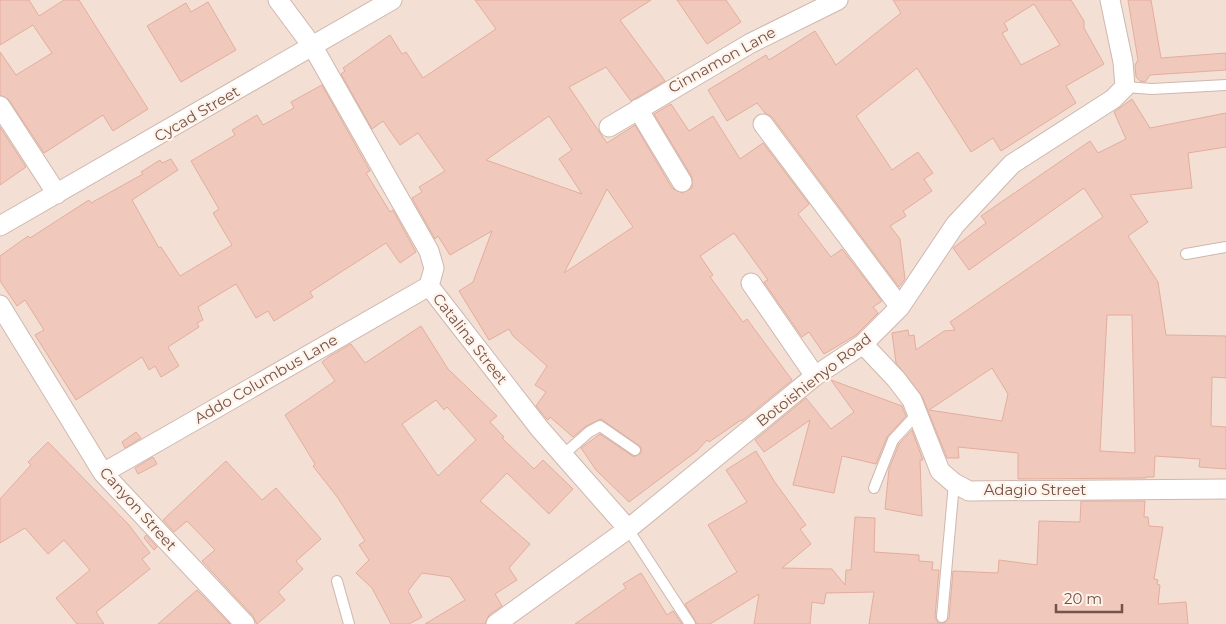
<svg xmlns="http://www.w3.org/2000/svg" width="1226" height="624" font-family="Montserrat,sans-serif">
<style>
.residential{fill:#f3dfd3}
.building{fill:#f0c9bc;stroke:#e3ad9d;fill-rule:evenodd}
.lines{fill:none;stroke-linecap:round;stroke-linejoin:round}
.lane-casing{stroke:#cfb7ae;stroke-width:12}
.street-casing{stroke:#cfb7ae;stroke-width:21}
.lane{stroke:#fff;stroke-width:10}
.street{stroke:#fff;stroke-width:19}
.labels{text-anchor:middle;stroke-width:4.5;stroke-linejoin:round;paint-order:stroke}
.street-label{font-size:15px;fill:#73534a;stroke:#fff3ea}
</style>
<rect width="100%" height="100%" fill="#fcefe4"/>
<!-- residential -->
<path class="residential" d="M 0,0 L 1226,0 L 1226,624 L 0,624 Z"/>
<!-- building -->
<path class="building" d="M 0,0 L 29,0 L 39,16 L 64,0 L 79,0 L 148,109 L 113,131 L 103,115 L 44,153 L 9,100 L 0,95 L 0,52 L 16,75 L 52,53 L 33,25 L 0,45 Z
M 475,0 L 651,0 L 620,20 L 665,81 L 631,101 L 606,67 L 569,87 L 600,133 L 607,143 L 635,125 L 672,188 L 682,193 L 692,188 L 692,177 L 654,114 L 671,104 L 689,131 L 713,116 L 740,159 L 763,143 L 809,204 L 798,214 L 831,257 L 842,249 L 882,301 L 873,307 L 878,313 L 856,335 L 824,354 L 809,332 L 802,337 L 764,282 L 768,280 L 734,233 L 700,256 L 713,275 L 710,277 L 743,322 L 747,319 L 792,380 L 742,421 L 741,420 L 709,442 L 707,440 L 697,451 L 629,502 L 596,470 L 581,448 L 600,434 L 634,457 L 641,453 L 641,447 L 601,419 L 586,426 L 573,437 L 550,417 L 548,420 L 546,418 L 536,406 L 546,392 L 535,385 L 547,366 L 513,336 L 509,329 L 489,340 L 459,291 L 473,282 L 492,231 L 450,255 L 438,236 L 435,239 L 412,198 L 422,192 L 419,187 L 445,171 L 418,133 L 400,145 L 383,121 L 372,129 L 341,74 L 345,71 L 343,68 L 390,35 L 402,54 L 406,52 L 423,78 L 496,29 ZM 549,116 L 572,150 L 559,159 L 582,194 L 486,160 ZM 607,189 L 633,227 L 564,273 L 601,201 Z
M 677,0 L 726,0 L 741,22 L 707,44 Z
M 893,0 L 1071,0 L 1084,21 L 1084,28 L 1104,64 L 1066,86 L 1076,103 L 1001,151 L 993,138 L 971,152 L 917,68 L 856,116 L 892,170 L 918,152 L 933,173 L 924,179 L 932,191 L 903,211 L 906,216 L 890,226 L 900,239 L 905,279 L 899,287 L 772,117 L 765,113 L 757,103 L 727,121 L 708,90 L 766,55 L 769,60 L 815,31 L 836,65 L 901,13 ZM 1034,4 L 1060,45 L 1021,65 L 1002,33 L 1008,30 L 1004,23 Z
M 1128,0 L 1151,0 L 1161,58 L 1226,53 L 1226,70 L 1150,75 L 1145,82 L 1140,81 L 1136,77 L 1135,65 L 1138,60 Z
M 208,2 L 236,50 L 181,82 L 147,26 L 186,3 L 191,12 Z
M 322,85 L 370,171 L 366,173 L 390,212 L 393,210 L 416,252 L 400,263 L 386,243 L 310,292 L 313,297 L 274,321 L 268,311 L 256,318 L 236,284 L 198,307 L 203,320 L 197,323 L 199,327 L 168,347 L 179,366 L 161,377 L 155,366 L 149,370 L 142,357 L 76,400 L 35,335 L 44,330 L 25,300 L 17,306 L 0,281 L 0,256 L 28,236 L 30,238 L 89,200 L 91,203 L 143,174 L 141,172 L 160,160 L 162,163 L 171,159 L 178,170 L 132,200 L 159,248 L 161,247 L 180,276 L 232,245 L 213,213 L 219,209 L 191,161 L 235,135 L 232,130 L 257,115 L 263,125 L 294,108 L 291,102 Z
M 1132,99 L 1150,128 L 1226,113 L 1226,147 L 1188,153 L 1192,188 L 1130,195 L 1148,222 L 1128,236 L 1158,282 L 1166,335 L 1226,336 L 1226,378 L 1212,377 L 1211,426 L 1226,427 L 1226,469 L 1199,467 L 1200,459 L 1155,456 L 1154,477 L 1146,477 L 1146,478 L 1018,479 L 1018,453 L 958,447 L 959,458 L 947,458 L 922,396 L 896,363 L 892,333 L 908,330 L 909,336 L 914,335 L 916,350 L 944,331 L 955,330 L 950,322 L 1103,217 L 1084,188 L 969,270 L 953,248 L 986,223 L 981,216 L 1090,141 L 1098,153 L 1126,139 L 1114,112 ZM 1107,315 L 1132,315 L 1135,453 L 1100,451 ZM 992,368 L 1008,394 L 1002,421 L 929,410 Z
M 0,127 L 26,167 L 0,185 Z
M 421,326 L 448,369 L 497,416 L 490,422 L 504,437 L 502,438 L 534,469 L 543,460 L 573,489 L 549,514 L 507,473 L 480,501 L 530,544 L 509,568 L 517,580 L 495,594 L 502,606 L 489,615 L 485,624 L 425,624 L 465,600 L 450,577 L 422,573 L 408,591 L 422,617 L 409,624 L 391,624 L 372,588 L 356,573 L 369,560 L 359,545 L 365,541 L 338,498 L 313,466 L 315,464 L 285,415 L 335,381 L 322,362 L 330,356 L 351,344 L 365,363 ZM 436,400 L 444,410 L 447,407 L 476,440 L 438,476 L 402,424 Z
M 831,380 L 902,406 L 906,416 L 887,437 L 876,464 L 842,456 L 834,493 L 793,485 L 810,420 L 764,452 L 755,440 L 806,398 L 831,429 L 854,412 Z
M 912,430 L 923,460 L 920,460 L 922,516 L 885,509 L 889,469 L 899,444 Z
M 136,432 L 141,438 L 125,448 L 122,442 Z
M 48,442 L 129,525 L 150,553 L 142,559 L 150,569 L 96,612 L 104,624 L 77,624 L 56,598 L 90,570 L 64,540 L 48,554 L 25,528 L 0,543 L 0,499 L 31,465 L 28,462 Z
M 756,451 L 774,481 L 806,525 L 800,529 L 811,544 L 782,568 L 832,569 L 845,585 L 846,570 L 851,570 L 855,517 L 875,518 L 874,552 L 919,555 L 919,561 L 933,562 L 932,570 L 939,570 L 935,617 L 938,623 L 944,623 L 949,618 L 953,571 L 998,573 L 999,560 L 1037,565 L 1039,521 L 1080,522 L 1081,501 L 1145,501 L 1144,517 L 1148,517 L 1149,526 L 1163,527 L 1154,579 L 1158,580 L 1157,584 L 1160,585 L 1158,604 L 1186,602 L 1188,624 L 869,624 L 874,592 L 826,593 L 824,604 L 812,602 L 810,624 L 754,624 L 759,594 L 710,624 L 697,624 L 685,604 L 737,572 L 708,525 L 747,502 L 726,470 Z
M 153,457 L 157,464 L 138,474 L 135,468 Z
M 226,461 L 262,500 L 276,488 L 321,539 L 296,561 L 303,569 L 278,592 L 285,600 L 257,624 L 253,616 L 202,561 L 215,550 L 187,521 L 174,532 L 163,520 Z
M 146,535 L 157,547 L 154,550 L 144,538 Z
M 641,573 L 667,615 L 673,611 L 682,624 L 575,624 L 626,588 L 623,584 Z
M 197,590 L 230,624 L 158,624 Z"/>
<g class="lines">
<defs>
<path id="lane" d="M 1125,87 L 1152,89 L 1226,85
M 1186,254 L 1226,247
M 563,455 L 589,432 L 600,426 L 635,450
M 874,488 L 893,440 L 918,413
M 628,529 L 690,624
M 337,581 L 349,624
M 942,617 L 954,483"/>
<path id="street" d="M 278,0 L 313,47 L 429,251 L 434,268 L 429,286 L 540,429 L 628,529
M 0,106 L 57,194
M 638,109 L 682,182
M 763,124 L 900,307
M 609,127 L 751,43 L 838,0
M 0,226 L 392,0
M 751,283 L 815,376
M 0,305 L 103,473 L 245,624
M 863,344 L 896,379 L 912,400 L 940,471 L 954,483 L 969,491 L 1226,489
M 103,473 L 429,286
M 496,624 L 628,529 L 815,376 L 863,344 L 900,307 L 955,225 L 1012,164 L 1113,99 L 1125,87 L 1123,62 L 1110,0"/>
</defs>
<!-- lane casing -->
<use href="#lane" class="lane-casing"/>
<!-- street casing -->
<use href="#street" class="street-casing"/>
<!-- lane -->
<use href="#lane" class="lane"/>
<!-- street -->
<use href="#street" class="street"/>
</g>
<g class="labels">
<!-- street labels -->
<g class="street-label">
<text transform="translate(722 60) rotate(-29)" y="5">Cinnamon Lane</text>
<text transform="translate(197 114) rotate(-30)" y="5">Cycad Street</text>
<text transform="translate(470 339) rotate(52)" y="5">Catalina Street</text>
<text transform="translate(266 379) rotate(-30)" y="5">Addo Columbus Lane</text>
<text transform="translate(814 380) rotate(-38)" y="5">Botoishienyo Road</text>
<text x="1035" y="495">Adagio Street</text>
<text transform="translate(138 509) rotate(48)" y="5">Canyon Street</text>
</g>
</g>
<!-- scale -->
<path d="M1056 604v8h66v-8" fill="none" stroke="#73534a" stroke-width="2.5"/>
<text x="1064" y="604" font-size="15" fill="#73534a" stroke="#fff3ea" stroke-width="4" paint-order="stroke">20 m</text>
</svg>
